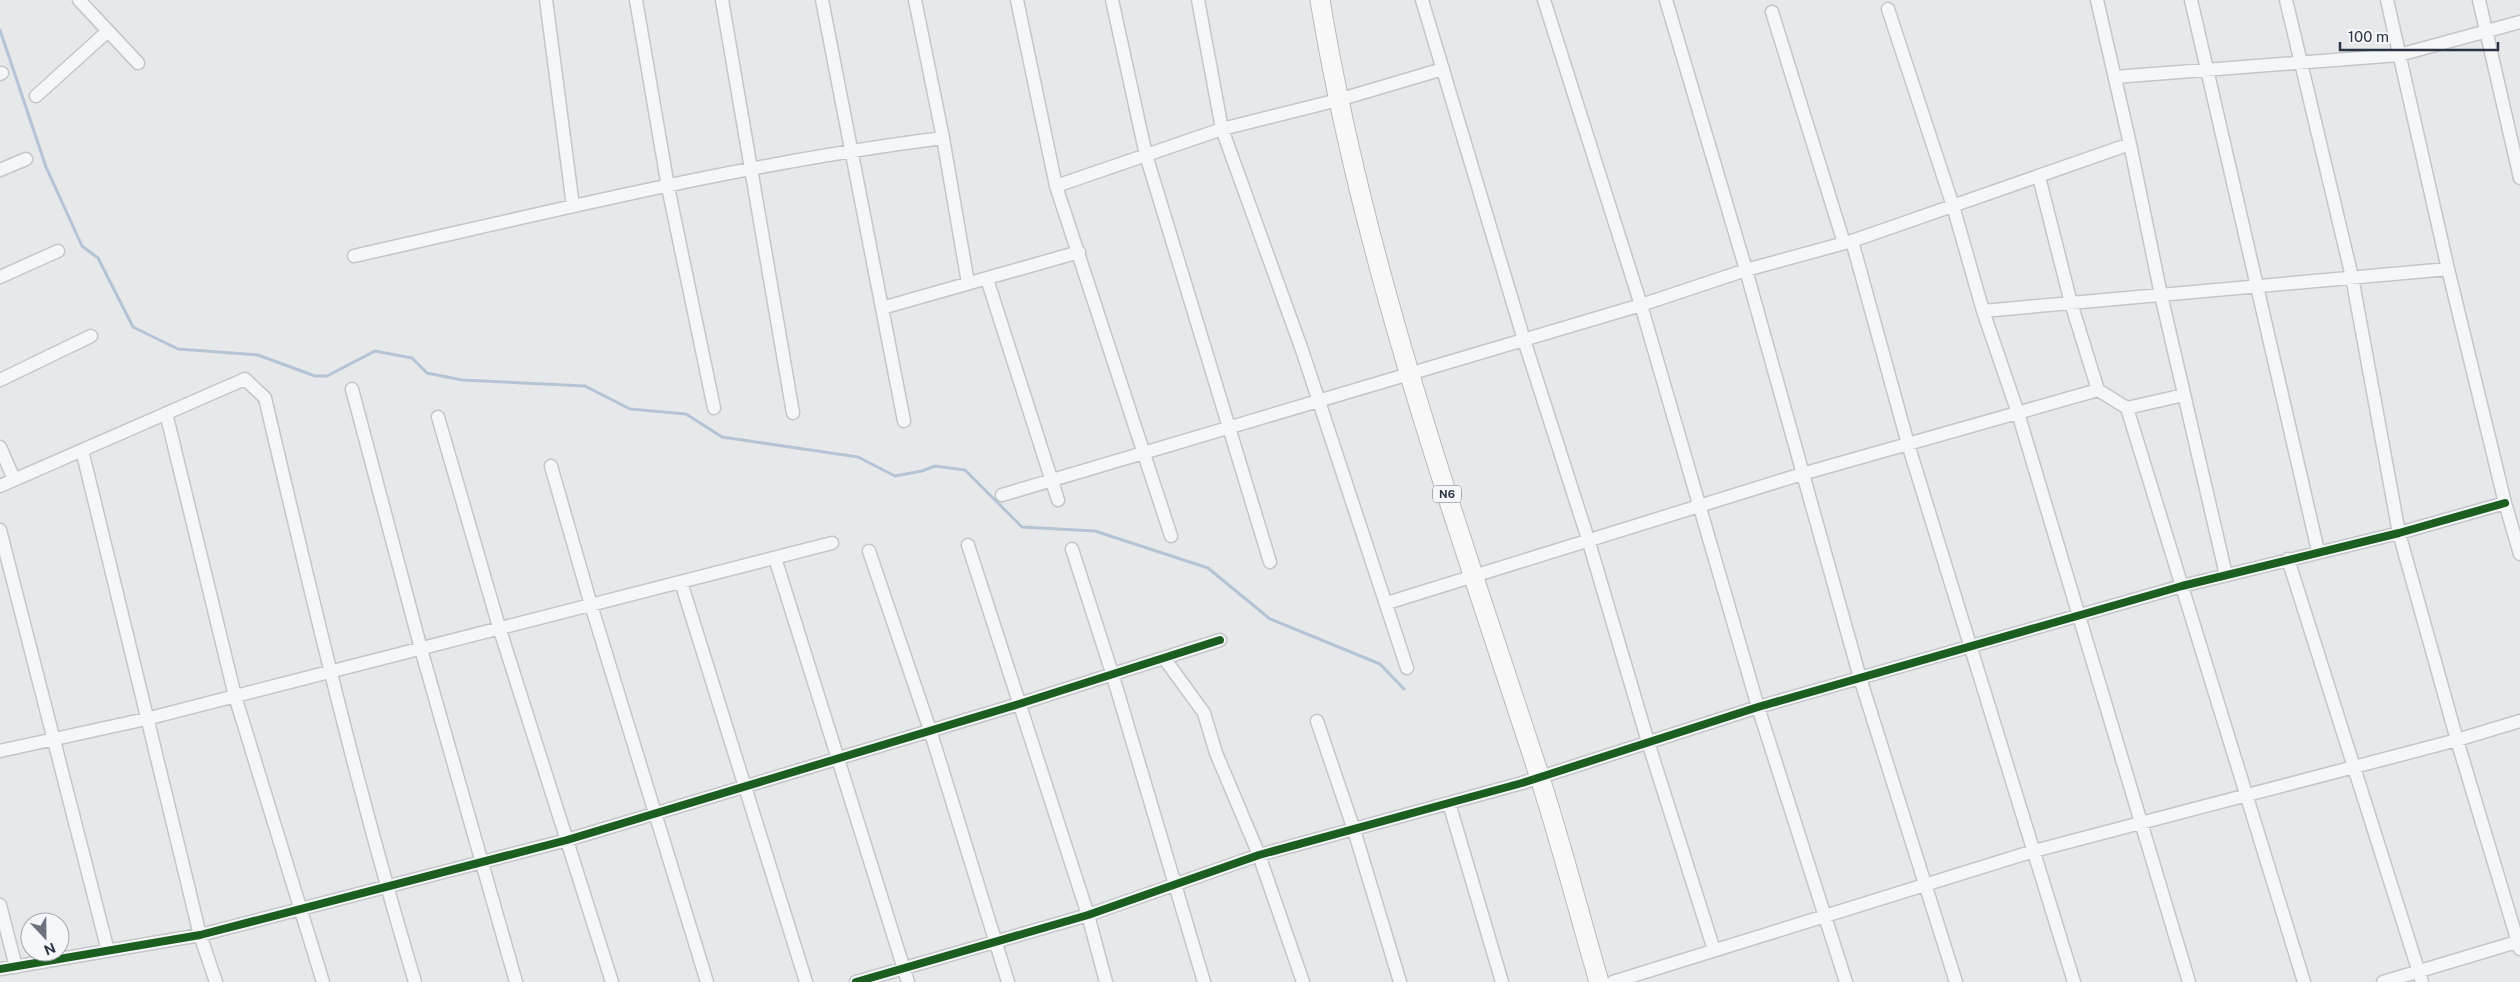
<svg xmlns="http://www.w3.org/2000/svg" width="2520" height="982" font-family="'Public Sans',sans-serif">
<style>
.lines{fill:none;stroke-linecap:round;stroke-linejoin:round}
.stream{stroke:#b4c4d5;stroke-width:3}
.minor-casing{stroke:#c4c6c8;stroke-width:15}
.highway-casing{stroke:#b8bbbf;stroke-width:21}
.minor{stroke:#f5f6f7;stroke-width:12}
.highway{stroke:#f8f8f8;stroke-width:19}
.cycleway-casing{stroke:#f4f6f9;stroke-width:11}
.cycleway{stroke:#1b5e20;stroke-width:8}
.labels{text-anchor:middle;stroke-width:4;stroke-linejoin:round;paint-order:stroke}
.shield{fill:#f4f6f9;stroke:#676e7b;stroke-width:1}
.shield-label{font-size:11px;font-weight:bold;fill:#2b3445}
</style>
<rect width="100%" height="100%" fill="#e6e8ea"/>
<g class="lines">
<!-- stream -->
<path class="stream" d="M 0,30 L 46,167 L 82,246 L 98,258 L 133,327 L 178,349 L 258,355 L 315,376 L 327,376 L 375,351 L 412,358 L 427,373 L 462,380 L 585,386 L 630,409 L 686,414 L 722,437 L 858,457 L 895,476 L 922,471 L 935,466 L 965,470 L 1022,527 L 1095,531 L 1208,568 L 1270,619 L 1380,664 L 1404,689"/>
<defs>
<path id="minor" d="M 79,0 L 138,63
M 546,0 L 573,206
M 636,0 L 668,187 L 714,408
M 722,0 L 793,413
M 822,0 L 904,421
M 915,0 L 943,138 L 968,283
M 1017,0 L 1056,186 L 1171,536
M 1112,0 L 1146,155 L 1270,562
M 1198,0 L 1222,129 L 1302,350 L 1407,668
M 1422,0 L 1524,340 L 1588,539 L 1648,742 L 1714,950
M 1544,0 L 1641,305 L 1758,707 L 1846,982
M 1666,0 L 1746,270 L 1860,678 L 1956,982
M 2097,0 L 2130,144 L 2161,295 L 2226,575
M 2191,0 L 2318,551
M 2286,0 L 2352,277 L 2399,533 L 2457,740 L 2520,949
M 2387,0 L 2448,269 L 2505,503 L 2520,554
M 2479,0 L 2520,178
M 1888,9 L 1953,206 L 1983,311 L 2018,413 L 2189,982
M 1772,12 L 1844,243
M 0,74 L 2,73
M 2115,77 L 2399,55 L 2520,22
M 36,96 L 108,31
M 0,170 L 26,159
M 2039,177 L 2071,303 L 2098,390 L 2127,408 L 2184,395
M 1056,186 L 1222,129 L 1338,100 L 1443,69
M 1852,241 L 1908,444 L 2074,982
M 354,256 C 549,212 744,163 943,138
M 0,277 L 58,251
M 987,279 L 1058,500
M 882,308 L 1079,252
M 1983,311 L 2448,269
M 0,380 L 91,336
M 352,389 L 421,649 L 516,982
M 2127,408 L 2304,982
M 166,413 L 235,696 L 323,982
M 438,417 L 499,627 L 612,982
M 0,447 L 14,479
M 82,450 L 200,935 L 216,982
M 551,466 L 591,605 L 707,982
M 0,486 L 245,379 L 265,398 C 311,594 357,789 415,982
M 1002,495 L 1641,305 L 1746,270 L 1852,241 L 2130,144
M 0,530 L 108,951
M 968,545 L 1088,915 L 1106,982
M 1072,549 L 1112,673 L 1204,982
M 869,551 L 930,730 L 1008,982
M 775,558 L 908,982
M 2288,559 L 2422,982
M 681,582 L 806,982
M 1387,603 L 1802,474 L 2098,390
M 1164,658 L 1204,713 L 1216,753 L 1259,855 L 1303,982
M 1317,721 L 1354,830 L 1400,982
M 0,751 L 146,719 L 832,543
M 1449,803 L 1502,982
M 0,905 L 16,967
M 0,969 L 200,935 L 567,840 L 1019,704 L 1220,640
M 856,982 L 1088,915 L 1259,855 L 1522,783 L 1758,707 L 2182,586 L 2399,533 L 2505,503
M 1613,982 L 2034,851 L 2457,740 L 2520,721
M 2383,982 L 2520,941"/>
<path id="highway" d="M 1320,0 C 1364,266 1456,520 1539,775 C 1561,843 1579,913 1599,982"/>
</defs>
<!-- minor casing -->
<use href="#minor" class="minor-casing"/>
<!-- highway casing -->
<use href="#highway" class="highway-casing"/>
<!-- minor -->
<use href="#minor" class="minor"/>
<!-- highway -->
<use href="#highway" class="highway"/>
<defs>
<path id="cycleway" d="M 0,969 L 200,935 L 567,840 L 1019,704 L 1220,640
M 856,982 L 1088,915 L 1259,855 L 1522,783 L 1758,707 L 2182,586 L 2399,533 L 2505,503"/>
</defs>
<!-- cycleway casing -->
<use href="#cycleway" class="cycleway-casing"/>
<!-- cycleway -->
<use href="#cycleway" class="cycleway"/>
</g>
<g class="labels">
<!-- shield labels -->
<rect class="shield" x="1433" y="485.5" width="28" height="17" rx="4"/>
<g class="shield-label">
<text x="1447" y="498">N6</text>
</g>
</g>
<!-- north arrow -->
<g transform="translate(45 937) rotate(158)"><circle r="24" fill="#f4f6f9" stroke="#a4a8b1"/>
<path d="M0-4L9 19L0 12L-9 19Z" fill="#6c737f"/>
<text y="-8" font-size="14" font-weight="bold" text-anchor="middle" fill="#2b3445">N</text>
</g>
<!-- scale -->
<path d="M2340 42v8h158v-8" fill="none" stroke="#2b3445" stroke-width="2.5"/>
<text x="2348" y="42" font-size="15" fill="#2b3445" stroke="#f4f6f9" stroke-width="4" paint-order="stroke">100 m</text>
</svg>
